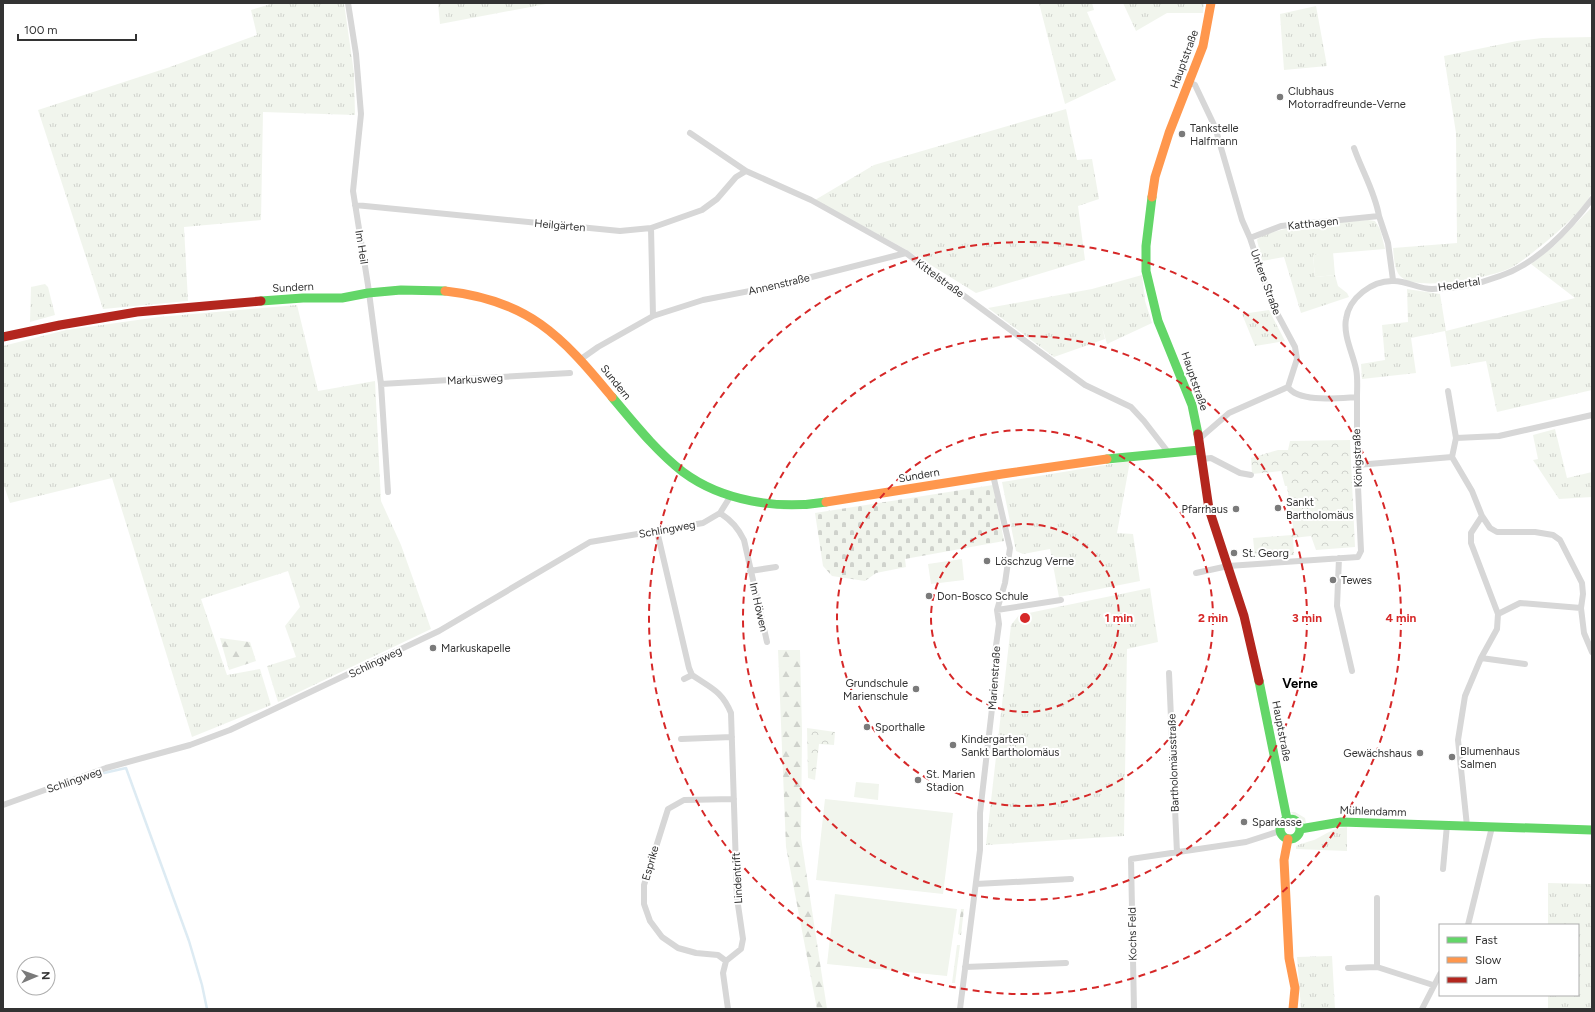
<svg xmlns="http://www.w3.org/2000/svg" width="1595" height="1012" font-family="Figtree,sans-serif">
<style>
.grass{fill:url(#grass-tufts)}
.forest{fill:url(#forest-firs)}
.cemetery{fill:url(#cemetery-stones)}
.park{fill:url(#park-crowns)}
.garden{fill:#f1f5ed}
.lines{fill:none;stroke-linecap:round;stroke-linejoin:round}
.stream{stroke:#ddebf3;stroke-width:2.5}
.street{stroke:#d7d7d7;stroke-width:6}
.fast{stroke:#63d668;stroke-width:9}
.slow{stroke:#ff974d;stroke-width:9}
.jam{stroke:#b3261e;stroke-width:9}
.ring{fill:none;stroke:#d62828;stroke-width:2;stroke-dasharray:7 5}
.poi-dot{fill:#7a7a7a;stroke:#fff;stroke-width:1.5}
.labels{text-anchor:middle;stroke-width:4;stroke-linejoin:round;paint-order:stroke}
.street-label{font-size:11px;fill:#333;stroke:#fff}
.poi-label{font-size:11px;fill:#333;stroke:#fff;text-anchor:start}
.quarter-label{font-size:13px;font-weight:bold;fill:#000;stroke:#fff}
.centre{fill:#d62828;stroke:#fff;stroke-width:2}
.ring-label{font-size:12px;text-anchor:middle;font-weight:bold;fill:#d62828;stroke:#fff;stroke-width:4;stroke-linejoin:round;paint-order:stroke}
</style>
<defs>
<pattern id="grass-tufts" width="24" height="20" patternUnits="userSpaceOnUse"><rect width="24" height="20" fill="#f1f5ed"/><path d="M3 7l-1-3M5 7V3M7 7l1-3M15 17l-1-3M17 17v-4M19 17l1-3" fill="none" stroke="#cfd2cc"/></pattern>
<pattern id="forest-firs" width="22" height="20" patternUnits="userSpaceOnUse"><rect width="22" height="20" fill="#f1f5ed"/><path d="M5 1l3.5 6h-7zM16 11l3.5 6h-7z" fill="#cfd2cc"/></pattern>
<pattern id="cemetery-stones" width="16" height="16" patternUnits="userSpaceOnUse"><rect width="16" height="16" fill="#f1f5ed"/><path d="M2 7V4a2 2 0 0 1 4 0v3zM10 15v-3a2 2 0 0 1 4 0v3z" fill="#cfd2cc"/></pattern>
<pattern id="park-crowns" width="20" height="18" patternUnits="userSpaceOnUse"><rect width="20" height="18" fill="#f1f5ed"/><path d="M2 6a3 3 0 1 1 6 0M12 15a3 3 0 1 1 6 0" fill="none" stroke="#cfd2cc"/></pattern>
</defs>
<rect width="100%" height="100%" fill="#fff"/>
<!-- grass -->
<path class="grass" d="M 274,3 L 344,3 L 354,73 L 355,115 L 263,112 L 261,220 L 184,227 L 188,301 L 103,309 L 38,110 L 170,67 L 257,35 L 251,10 Z
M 438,3 L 546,3 L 546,4 L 440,24 Z
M 1039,3 L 1092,3 L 1094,10 L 1087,12 L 1116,80 L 1065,104 Z
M 1123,3 L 1204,3 L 1203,13 L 1167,13 L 1136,31 Z
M 1316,6 L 1327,66 L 1284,70 L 1280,14 Z
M 1592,37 C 1592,79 1592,120 1592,161 C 1592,169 1594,189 1591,194 C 1582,214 1533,254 1514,266 C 1497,277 1415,293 1400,276 C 1394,269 1394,257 1393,248 L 1457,243 L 1456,133 L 1444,56 L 1517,41 L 1542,38 Z
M 1066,109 L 1077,160 L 1092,159 L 1099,199 L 1078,206 L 1085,260 L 976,293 L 905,249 L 815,200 L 874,165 Z
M 1592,207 L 1592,390 L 1497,412 L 1486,361 L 1451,367 L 1445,331 L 1411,338 L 1416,373 L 1362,379 L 1361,364 L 1385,360 L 1382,325 L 1408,322 L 1407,289 L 1440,294 L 1446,331 L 1575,298 L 1531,264 L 1554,246 Z
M 1368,220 L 1375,221 L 1380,229 L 1385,249 L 1313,255 L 1315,277 L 1335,275 L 1338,286 L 1347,293 L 1349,297 L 1301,313 L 1284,257 L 1262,261 L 1257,240 C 1268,226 1347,222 1368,220 Z
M 1142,275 L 1145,301 L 1152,323 L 1107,344 L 1102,327 L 1105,339 L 1054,357 L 988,308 L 1092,289 Z
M 45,284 L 48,287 L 55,315 L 30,322 L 31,287 Z
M 297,305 L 318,391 L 375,381 L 381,501 L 401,545 L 431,629 L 278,702 L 267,666 L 296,657 L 285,626 L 300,607 L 288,571 L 201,599 L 227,675 L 260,669 L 271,705 L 192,737 L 112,478 L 10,503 L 3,483 L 3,346 L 66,330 L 159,317 Z
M 1269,310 L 1285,341 L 1255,346 L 1242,314 Z
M 1555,429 L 1567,478 L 1592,472 L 1592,497 L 1559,499 L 1533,460 L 1538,459 L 1533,435 Z
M 1130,461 L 1117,533 L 1133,534 L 1140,581 L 1059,597 L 1050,549 L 1023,554 L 1016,551 L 1002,482 Z
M 1150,588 L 1158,642 L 1127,649 L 1124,836 L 986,845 L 1011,625 L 1019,615 Z
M 1291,812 L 1295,812 L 1305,818 L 1306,823 L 1300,821 Z
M 1347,827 L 1347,851 L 1296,849 L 1296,846 C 1302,843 1308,842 1314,840 C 1329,833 1330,829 1347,827 Z
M 1548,883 L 1592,884 L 1592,1009 L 1548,1009 L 1548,995 L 1578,995 L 1578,925 L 1548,925 Z
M 1332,956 L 1335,1009 L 1301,1009 L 1297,957 Z"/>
<!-- forest -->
<path class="forest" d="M 220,638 L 250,642 L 256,661 L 229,670 Z
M 778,650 L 800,650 L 802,732 L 801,838 L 827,1009 L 817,1009 L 786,847 Z
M 961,909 L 964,909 L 961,935 L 958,934 Z
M 957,945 L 960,945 L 955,983 L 952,983 Z"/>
<!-- cemetery -->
<path class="cemetery" d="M 993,485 L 1004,541 L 905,559 L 906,567 L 876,573 L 865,581 L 832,576 L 823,566 L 815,513 Z"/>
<!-- park -->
<path class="park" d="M 1350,440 L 1355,547 L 1316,550 L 1311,536 L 1293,538 L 1294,555 L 1255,557 L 1253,538 L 1292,535 L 1293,526 L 1287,486 L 1285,486 L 1281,471 L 1252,474 L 1251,458 L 1278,450 L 1288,450 L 1290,441 Z
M 807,728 L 835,732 L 834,745 L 819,744 L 815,780 L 808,778 Z"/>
<!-- garden -->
<path class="garden" d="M 1333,252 L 1335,275 L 1315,277 L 1313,255 Z
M 962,559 L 964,580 L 931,584 L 928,564 Z
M 856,782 L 879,784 L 878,800 L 854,797 Z
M 825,799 L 953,813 L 943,894 L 816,880 Z
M 835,894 L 957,909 L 947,976 L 827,964 Z"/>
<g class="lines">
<!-- stream -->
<path class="stream" d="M 104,773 L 126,768 L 189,941 L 202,985 L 207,1009"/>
<!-- street -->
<path class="street" d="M 348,3 L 356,54 L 361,114 L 353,191 L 368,285 L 381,384 L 388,492
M 1189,82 L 1195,85 L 1215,127 L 1242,220 L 1250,238 L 1272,304 L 1295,347 L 1297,359 L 1288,387 L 1229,413 L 1199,439
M 690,133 L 746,171 L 811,200 L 906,253 L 1085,385 L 1131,407 L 1144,421 L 1168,452
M 1354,148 C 1362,171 1375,192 1379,216
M 355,205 L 620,231 L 651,228 L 702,210 L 717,199 L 736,177 L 746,171
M 1250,238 L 1281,226 L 1379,216 L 1388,243 L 1393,280
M 653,316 L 703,300 L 776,286 L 906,253
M 581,359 L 598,347 L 653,316 L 651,228
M 381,384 L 570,373
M 1448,391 L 1456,438 L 1452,457
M 1357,397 C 1357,388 1358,378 1356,369 C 1353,354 1343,335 1346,319 C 1349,298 1372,280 1394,281 C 1407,281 1419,289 1432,289 C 1454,289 1479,284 1500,276 C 1538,263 1568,230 1592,199
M 1456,438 L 1499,436 L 1592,415
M 1202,459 L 1211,458 L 1240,473 L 1251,475
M 1357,465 L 1452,457 L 1472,491 L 1482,516 L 1471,533 L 1471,543 L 1498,614 L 1497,629 L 1481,658 L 1465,696 L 1458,740 L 1467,826
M 720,513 C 732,521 738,528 744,540 L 767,642
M 1482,516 L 1490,528 L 1497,532 L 1535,532 L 1553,535 L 1560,540 L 1582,583 L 1583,594 L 1581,608 L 1584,633 L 1592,652
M 657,531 L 689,668 L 692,675
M 1339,558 L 1337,606 L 1352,671
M 750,571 L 776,567
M 1196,573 L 1228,566 L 1358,557 L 1361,551 L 1357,465 L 1357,397 C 1339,398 1299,403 1288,387
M 997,610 L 1061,600
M 1498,614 L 1520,603 L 1581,608
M 1481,658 L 1525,664
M 1169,673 L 1177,853
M 684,679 L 692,675 C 711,688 722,691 731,713 L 737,898 L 743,939 L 741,949 L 726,961 L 723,973 L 728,1009
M 681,739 L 732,737
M 3,805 L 106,768 L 190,745 L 230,730 L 439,631 L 590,542 L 703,523 L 720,513 L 730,497
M 1443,869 L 1447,825
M 976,884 L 1071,879
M 1377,898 L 1377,967 L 1433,985
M 1468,925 L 1492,827
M 726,961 L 718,955 L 696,953 L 678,948 L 662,937 L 650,921 L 644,904 L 644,885 L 668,809 L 684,800 L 734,799
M 965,967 L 1066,963
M 1348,968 L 1377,967
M 960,1009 L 980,850 L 980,813 L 997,665 L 995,653 L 999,624 L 997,610 L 1005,583 L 1010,548 L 993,475
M 1134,1009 L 1131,859 L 1246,842 L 1280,831
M 1422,1009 L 1440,974"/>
<!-- fast -->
<path class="fast" d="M 1152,197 L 1146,246 L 1146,271 L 1158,321 L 1192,405 L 1198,434
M 261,301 L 303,298 L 342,298 L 368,293 L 401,290 L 445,291
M 612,397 C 634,423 656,451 683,472 C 722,501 778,510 826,502
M 1107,459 L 1200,450
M 1259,681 L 1287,819
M1280 829a10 10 0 1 1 20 0a10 10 0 1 1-20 0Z
M 1300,829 L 1341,822 L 1592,830"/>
<!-- slow -->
<path class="slow" d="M 1152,197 L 1155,177 L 1169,133 L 1203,46 L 1211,3
M 445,291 C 528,300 561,335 612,397
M 826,502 L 1002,474 L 1107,459
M 1288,839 L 1284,860 L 1289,958 L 1295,988 L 1293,1009"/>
<!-- jam -->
<path class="jam" d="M 3,337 L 60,325 L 137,312 L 261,301
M 1198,434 L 1209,509 L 1244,616 L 1259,681"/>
</g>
<!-- distance rings -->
<g class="ring">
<circle cx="1025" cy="618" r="94"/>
<circle cx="1025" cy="618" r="188"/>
<circle cx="1025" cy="618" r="282"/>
<circle cx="1025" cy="618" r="376"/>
</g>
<!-- markers -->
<g class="poi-dot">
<circle cx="1280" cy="97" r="4"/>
<circle cx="1182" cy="134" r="4"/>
<circle cx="1278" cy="508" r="4"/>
<circle cx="1236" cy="509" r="4"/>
<circle cx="1234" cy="553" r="4"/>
<circle cx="987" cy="561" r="4"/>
<circle cx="1333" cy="580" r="4"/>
<circle cx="929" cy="596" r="4"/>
<circle cx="433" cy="648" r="4"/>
<circle cx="916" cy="689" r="4"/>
<circle cx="867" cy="727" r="4"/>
<circle cx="953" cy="745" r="4"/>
<circle cx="1420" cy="753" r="4"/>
<circle cx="1452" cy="757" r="4"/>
<circle cx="918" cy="780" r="4"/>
<circle cx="1244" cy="822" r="4"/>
</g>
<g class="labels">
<!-- street labels -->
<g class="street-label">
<text transform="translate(1184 59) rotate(-70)" y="4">Hauptstraße</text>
<text transform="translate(1313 223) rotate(-6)" y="4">Katthagen</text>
<text transform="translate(560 225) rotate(5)" y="4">Heilgärten</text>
<text transform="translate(362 247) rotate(81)" y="4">Im Heil</text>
<text transform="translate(940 278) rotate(36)" y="4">Kittelstraße</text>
<text transform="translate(1266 282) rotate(70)" y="4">Untere Straße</text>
<text transform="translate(779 284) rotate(-13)" y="4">Annenstraße</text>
<text transform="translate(1459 284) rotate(-9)" y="4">Hedertal</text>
<text transform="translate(293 287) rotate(-3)" y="4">Sundern</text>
<text transform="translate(475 379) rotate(-3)" y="4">Markusweg</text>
<text transform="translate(1195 381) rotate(71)" y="4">Hauptstraße</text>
<text transform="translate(616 382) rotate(51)" y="4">Sundern</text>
<text transform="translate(1357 458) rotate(-92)" y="4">Königstraße</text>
<text transform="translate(919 475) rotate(-10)" y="4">Sundern</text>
<text transform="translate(667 529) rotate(-10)" y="4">Schlingweg</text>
<text transform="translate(759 607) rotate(77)" y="4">Im Höwen</text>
<text transform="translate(375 662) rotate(-26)" y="4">Schlingweg</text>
<text transform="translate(994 678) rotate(-86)" y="4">Marienstraße</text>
<text transform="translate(1282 731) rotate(79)" y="4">Hauptstraße</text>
<text transform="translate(1173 763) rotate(-92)" y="4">Bartholomäusstraße</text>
<text transform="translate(74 780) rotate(-19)" y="4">Schlingweg</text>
<text transform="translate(1373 811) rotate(2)" y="4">Mühlendamm</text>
<text transform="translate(650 863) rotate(-74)" y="4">Esprike</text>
<text transform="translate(737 878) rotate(-93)" y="4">Lindentrift</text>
<text transform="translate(1132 934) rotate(-91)" y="4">Kochs Feld</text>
</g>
<!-- poi labels -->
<g class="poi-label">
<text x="1288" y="95">Clubhaus<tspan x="1288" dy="13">Motorradfreunde-Verne</tspan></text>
<text x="1190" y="132">Tankstelle<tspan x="1190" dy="13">Halfmann</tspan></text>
<text x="1286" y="506">Sankt<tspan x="1286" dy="13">Bartholomäus</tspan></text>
<text x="1228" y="513" text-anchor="end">Pfarrhaus</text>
<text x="1242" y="557">St. Georg</text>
<text x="995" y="565">Löschzug Verne</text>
<text x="1341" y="584">Tewes</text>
<text x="937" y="600">Don-Bosco Schule</text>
<text x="441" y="652">Markuskapelle</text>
<text x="908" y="687" text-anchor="end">Grundschule<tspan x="908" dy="13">Marienschule</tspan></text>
<text x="875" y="731">Sporthalle</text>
<text x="961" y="743">Kindergarten<tspan x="961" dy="13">Sankt Bartholomäus</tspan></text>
<text x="1460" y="755">Blumenhaus<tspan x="1460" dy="13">Salmen</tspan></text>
<text x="1412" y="757" text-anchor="end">Gewächshaus</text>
<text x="926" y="778">St. Marien<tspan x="926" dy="13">Stadion</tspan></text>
<text x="1252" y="826">Sparkasse</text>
</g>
<!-- quarter labels -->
<g class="quarter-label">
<text x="1300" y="688">Verne</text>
</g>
</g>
<circle cx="1025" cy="618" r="6" class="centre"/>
<g class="ring-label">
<text x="1119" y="622">1 min</text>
<text x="1213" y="622">2 min</text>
<text x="1307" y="622">3 min</text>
<text x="1401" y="622">4 min</text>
</g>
<!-- border -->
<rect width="1595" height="1012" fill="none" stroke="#333333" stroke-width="8"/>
<!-- legend -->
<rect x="1439" y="924" width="140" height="72" fill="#ffffff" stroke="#adadad"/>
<rect x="1447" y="937" width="20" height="6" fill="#63d668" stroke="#adadad"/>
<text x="1475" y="944" font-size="12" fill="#333333">Fast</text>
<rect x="1447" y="957" width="20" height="6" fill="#ff974d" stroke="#adadad"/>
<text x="1475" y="964" font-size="12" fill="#333333">Slow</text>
<rect x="1447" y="977" width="20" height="6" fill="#b3261e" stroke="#adadad"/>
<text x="1475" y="984" font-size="12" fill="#333333">Jam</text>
<!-- north arrow -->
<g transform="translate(36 976) rotate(88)"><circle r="19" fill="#ffffff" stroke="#adadad"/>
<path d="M0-3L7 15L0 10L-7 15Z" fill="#7a7a7a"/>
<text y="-6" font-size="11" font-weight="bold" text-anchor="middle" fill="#333333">N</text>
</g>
<!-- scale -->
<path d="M18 34v6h118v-6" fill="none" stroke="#333333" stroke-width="2"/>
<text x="24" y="34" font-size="12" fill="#333333" stroke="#ffffff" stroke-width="3" paint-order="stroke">100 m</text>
</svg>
